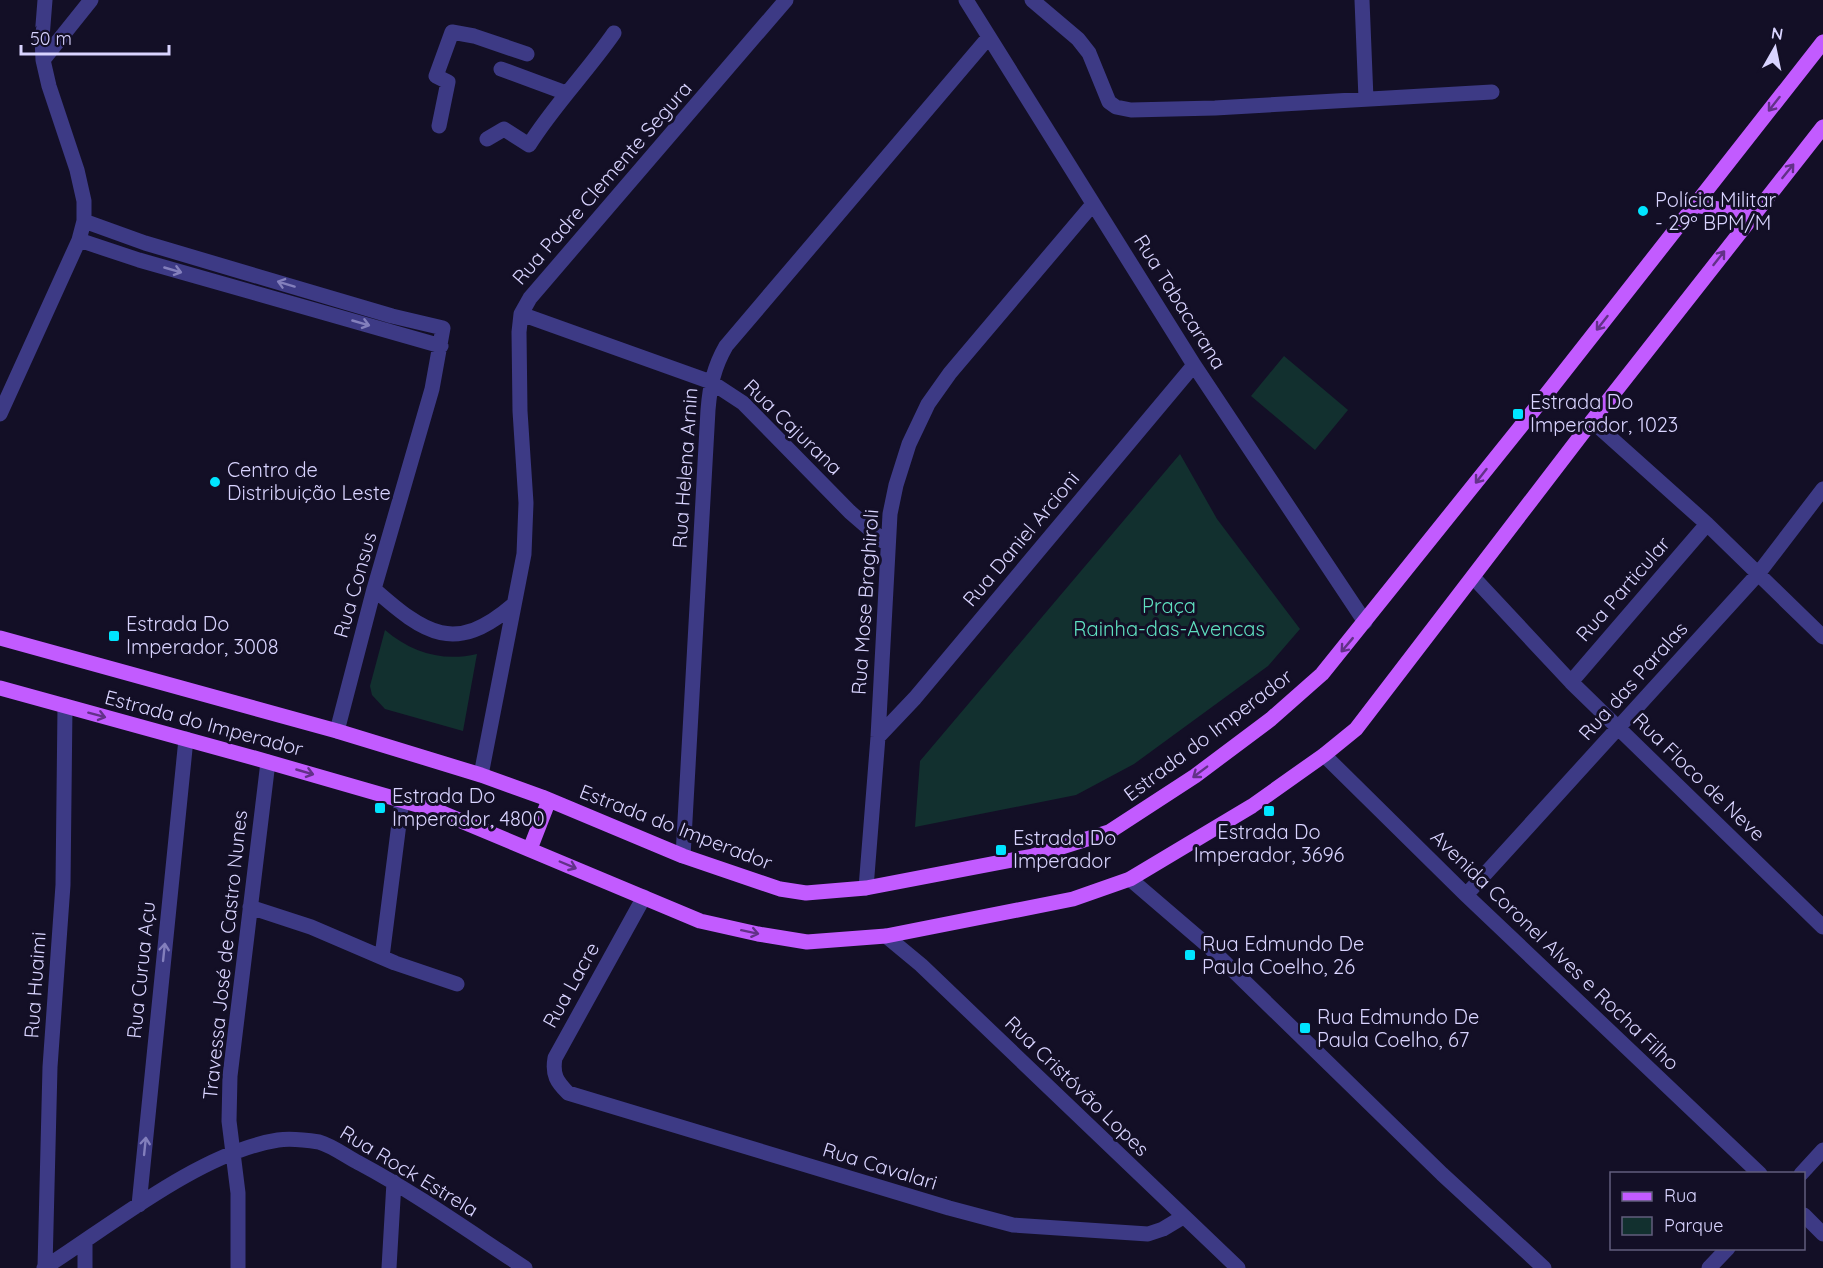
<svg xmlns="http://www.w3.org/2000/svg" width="1823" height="1268" font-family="Quicksand,sans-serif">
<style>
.green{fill:#12302f}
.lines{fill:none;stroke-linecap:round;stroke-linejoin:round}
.minor{stroke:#3d3a85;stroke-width:15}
.major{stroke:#c25bff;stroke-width:15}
.oneway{stroke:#623188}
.oneway2{stroke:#837fbc}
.poi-dot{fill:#00e5ff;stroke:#130f26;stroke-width:2}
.labels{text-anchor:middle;stroke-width:6;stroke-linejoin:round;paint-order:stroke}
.street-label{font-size:20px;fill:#d9d4ff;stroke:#130f26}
.poi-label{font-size:20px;fill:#d9d4ff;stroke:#130f26;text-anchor:start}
.park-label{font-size:20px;fill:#5fe0c0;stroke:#130f26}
</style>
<rect width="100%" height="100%" fill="#130f26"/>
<!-- green -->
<path class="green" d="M 1284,356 L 1348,410 L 1315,450 L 1251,396 Z
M 1180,454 L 1217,519 L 1300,629 L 1268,666 L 1134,764 L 1076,795 L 915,827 L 920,761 Z
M 385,630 C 412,653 443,662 477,654 L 463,731 L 385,709 L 372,695 L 370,686 Z"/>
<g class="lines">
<!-- minor -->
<path class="minor" d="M 966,0 L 1194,365 L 1365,622
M 1032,0 L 1078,39 L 1089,53 L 1109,102 L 1116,107 L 1131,110 L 1215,108 L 1492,92
M 1362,0 L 1366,99
M 43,60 L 91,0
M 501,69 L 566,93
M 439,126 L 448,82 L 436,76 L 452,32 L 474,36 L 527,54
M 487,139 L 504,129 L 529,145 C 554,105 587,72 614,33
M 84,221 L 145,243 L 392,316 L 443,328 L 432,389 L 374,589 L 337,731
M 79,240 L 139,260 L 441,346
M 521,314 L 711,382 L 743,403 L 850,512 L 887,544
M 0,414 L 79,240 L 84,221 L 84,201 L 77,170 L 49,86 L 43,60 L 42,38 L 45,0
M 1592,421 L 1707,524 L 1823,637
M 1473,577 L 1571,682 L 1823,927
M 374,589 C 425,634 455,655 513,605
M 1571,682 L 1707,524
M 878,737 L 915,698 L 1194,365
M 1324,755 L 1466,895 L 1760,1174
M 481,775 L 524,554 L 526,503 L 520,411 L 519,332 L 521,314 L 530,298 L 786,0
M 683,856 L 708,410 C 710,385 714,367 726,346 L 988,38
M 1130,879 L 1207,945 L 1442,1174 L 1544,1268
M 866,888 L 878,737 L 890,514 L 896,485 L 909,444 L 928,404 L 950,373 L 1093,204
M 1466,895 L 1758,574 L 1823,489
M 644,897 L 555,1058 C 552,1075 557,1082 568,1093 L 949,1208 L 1013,1225 L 1148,1234 L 1163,1229 L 1183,1217
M 250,907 L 311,927 L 395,963 L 457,984
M 886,936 L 921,965 L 1238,1268
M 382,957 L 402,800
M 1801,1174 L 1823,1150
M 139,1205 L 186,739
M 1804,1215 L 1823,1234
M 45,1267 L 50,1067 L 63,885 L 65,706
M 44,1268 C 110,1226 201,1152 278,1140 C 292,1138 306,1140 319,1142 C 333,1146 347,1157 359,1163 C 417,1194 470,1232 525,1268
M 85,1268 L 85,1241
M 238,1268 L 238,1193 L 229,1121 L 230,1076 L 268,762
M 389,1268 L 394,1182
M 1709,1268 L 1728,1248"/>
<!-- major -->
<path class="major" d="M 1695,205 L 1753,215
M 0,638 L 337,731 L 481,775 L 542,797 L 683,856 L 780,889 L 806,893 L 866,888 L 1033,856 L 1109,832 L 1195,776 L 1271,719 L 1322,674 L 1526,420 L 1823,42
M 0,688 L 258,759 L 435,810 L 700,921 L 758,934 L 807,942 L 886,936 L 1073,899 L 1130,879 L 1252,806 L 1324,755 L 1356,729 L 1592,421 L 1823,127
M 530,849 L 549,800"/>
</g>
<!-- one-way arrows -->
<defs><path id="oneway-shaft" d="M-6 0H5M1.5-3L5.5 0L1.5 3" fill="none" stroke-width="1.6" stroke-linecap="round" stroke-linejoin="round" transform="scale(1.5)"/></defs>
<g class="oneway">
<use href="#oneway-shaft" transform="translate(1774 104) rotate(128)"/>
<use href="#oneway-shaft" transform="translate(1788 171) rotate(-51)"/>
<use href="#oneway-shaft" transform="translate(1719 258) rotate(-52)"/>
<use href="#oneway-shaft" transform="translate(1602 323) rotate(128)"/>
<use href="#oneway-shaft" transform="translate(1481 476) rotate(128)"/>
<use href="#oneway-shaft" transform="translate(1347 645) rotate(130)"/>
<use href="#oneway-shaft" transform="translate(97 715) rotate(15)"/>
<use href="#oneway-shaft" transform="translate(305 772) rotate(16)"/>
<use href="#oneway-shaft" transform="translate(1200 772) rotate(143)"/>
<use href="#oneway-shaft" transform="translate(568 865) rotate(23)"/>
<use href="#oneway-shaft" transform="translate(750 932) rotate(12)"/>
</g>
<g class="oneway2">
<use href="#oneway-shaft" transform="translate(173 270) rotate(16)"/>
<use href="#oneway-shaft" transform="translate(286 284) rotate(-163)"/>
<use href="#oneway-shaft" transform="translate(361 323) rotate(16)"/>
<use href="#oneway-shaft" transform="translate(164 952) rotate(-84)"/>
<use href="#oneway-shaft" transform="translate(145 1146) rotate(-84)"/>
</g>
<!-- markers -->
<g class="poi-dot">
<circle cx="1643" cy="211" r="6"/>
<rect x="1512" y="408" width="12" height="12" rx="3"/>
<circle cx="215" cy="482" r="6"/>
<rect x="108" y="630" width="12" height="12" rx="3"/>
<rect x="374" y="802" width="12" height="12" rx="3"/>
<rect x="1263" y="805" width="12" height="12" rx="3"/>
<rect x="995" y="844" width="12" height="12" rx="3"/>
<rect x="1184" y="949" width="12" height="12" rx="3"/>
<rect x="1299" y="1022" width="12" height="12" rx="3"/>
</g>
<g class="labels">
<!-- street labels -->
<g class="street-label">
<text transform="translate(602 183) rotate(-49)" y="7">Rua Padre Clemente Segura</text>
<text transform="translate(1180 302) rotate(58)" y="7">Rua Tabacarana</text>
<text transform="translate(793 427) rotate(44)" y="7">Rua Cajurana</text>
<text transform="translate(685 468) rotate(-86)" y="7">Rua Helena Arnin</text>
<text transform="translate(1021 539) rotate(-50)" y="7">Rua Daniel Arcioni</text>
<text transform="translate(355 585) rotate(-74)" y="7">Rua Consus</text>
<text transform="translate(1623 589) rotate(-49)" y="7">Rua Particular</text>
<text transform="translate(865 602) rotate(-86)" y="7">Rua Mose Braghiroli</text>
<text transform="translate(1633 681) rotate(-48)" y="7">Rua das Paralas</text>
<text transform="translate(204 723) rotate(15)" y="7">Estrada do Imperador</text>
<text transform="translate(1208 735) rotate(-37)" y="7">Estrada do Imperador</text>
<text transform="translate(1699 777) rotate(44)" y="7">Rua Floco de Neve</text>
<text transform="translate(676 827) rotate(21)" y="7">Estrada do Imperador</text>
<text transform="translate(1555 950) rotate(44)" y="7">Avenida Coronel Alves e Rocha Filho</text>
<text transform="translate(225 955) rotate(-84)" y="7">Travessa José de Castro Nunes</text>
<text transform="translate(141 970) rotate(-84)" y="7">Rua Curua Açu</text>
<text transform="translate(35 985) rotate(-86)" y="7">Rua Huaimi</text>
<text transform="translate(571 985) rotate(-61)" y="7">Rua Lacre</text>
<text transform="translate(1077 1086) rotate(44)" y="7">Rua Cristóvão Lopes</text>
<text transform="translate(880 1166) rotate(17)" y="7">Rua Cavalari</text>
<text transform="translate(409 1171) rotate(31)" y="7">Rua Rock Estrela</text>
</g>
<!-- poi labels -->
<g class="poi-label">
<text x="1655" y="207">Polícia Militar<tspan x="1655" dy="23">- 29º BPM/M</tspan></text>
<text x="1530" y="409">Estrada Do<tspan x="1530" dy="23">Imperador, 1023</tspan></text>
<text x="227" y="477">Centro de<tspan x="227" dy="23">Distribuição Leste</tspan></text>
<text x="126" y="631">Estrada Do<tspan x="126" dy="23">Imperador, 3008</tspan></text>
<text x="392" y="803">Estrada Do<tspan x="392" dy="23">Imperador, 4800</tspan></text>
<text x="1269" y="839" text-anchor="middle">Estrada Do<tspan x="1269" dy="23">Imperador, 3696</tspan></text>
<text x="1013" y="845">Estrada Do<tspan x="1013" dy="23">Imperador</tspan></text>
<text x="1202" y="951">Rua Edmundo De<tspan x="1202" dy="23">Paula Coelho, 26</tspan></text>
<text x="1317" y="1024">Rua Edmundo De<tspan x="1317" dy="23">Paula Coelho, 67</tspan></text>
</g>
<!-- park labels -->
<g class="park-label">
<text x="1169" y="613">Praça<tspan x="1169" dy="23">Rainha-das-Avencas</tspan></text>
</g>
</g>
<!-- legend -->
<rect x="1610" y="1172" width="195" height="78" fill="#130f26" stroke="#625e7d" stroke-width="1.5"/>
<rect x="1622" y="1192" width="30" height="9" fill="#c25bff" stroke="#625e7d" stroke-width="1.5"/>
<text x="1664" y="1202" font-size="18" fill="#d9d4ff">Rua</text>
<rect x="1622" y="1217" width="30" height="18" fill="#12302f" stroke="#625e7d" stroke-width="1.5"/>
<text x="1664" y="1232" font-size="18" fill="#d9d4ff">Parque</text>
<!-- north arrow -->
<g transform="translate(1775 48) rotate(9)" stroke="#130f26" stroke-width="4.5" paint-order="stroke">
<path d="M0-4.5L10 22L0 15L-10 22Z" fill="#d9d4ff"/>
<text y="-9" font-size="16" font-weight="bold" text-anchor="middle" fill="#d9d4ff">N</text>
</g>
<!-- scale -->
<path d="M21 45v9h148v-9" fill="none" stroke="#d9d4ff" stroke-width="3"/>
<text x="30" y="45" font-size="18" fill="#d9d4ff" stroke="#130f26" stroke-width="4.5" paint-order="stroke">50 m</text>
</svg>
